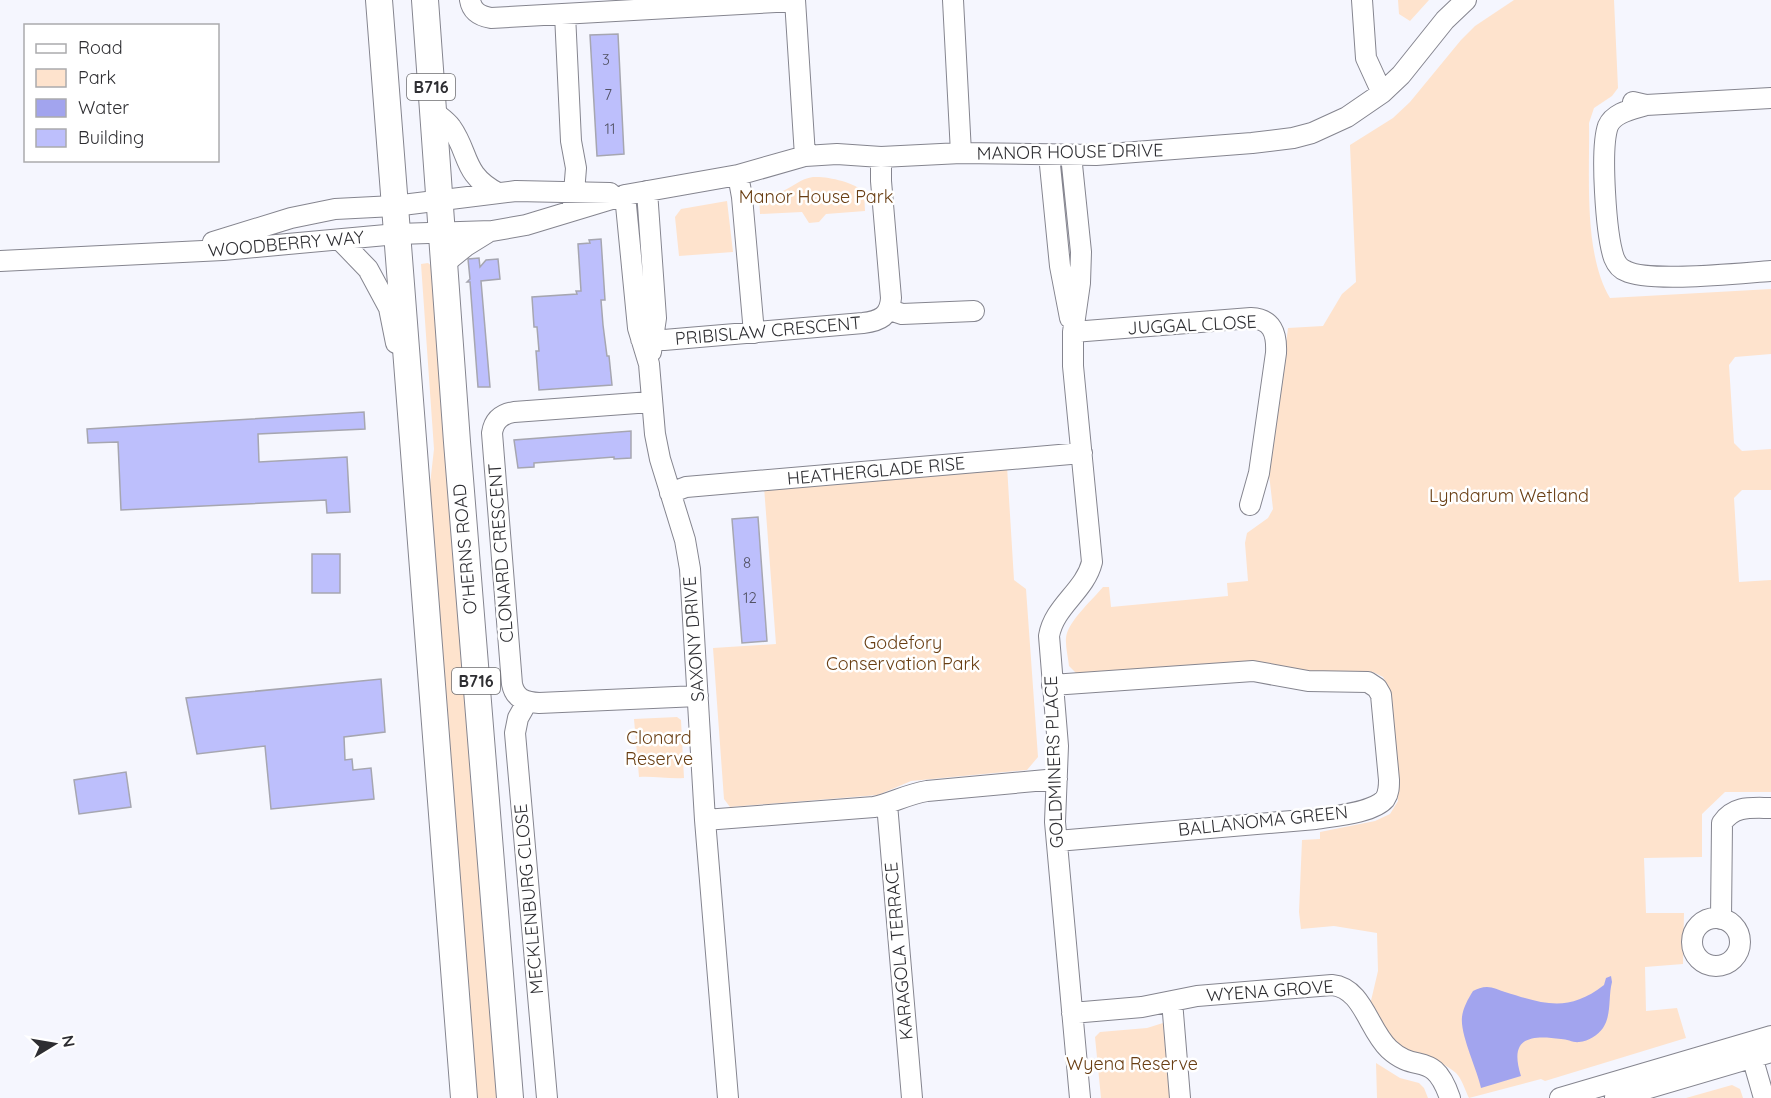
<svg xmlns="http://www.w3.org/2000/svg" width="1771" height="1098" font-family="Quicksand,sans-serif">
<style>
.green{fill:#fee3cd}
.water{fill:#a2a4ee}
.building{fill:#bdbffc;stroke:#a6a6b0;stroke-width:1.5}
.lines{fill:none;stroke-linecap:round;stroke-linejoin:round}
.minor-casing{stroke:#85858f;stroke-width:22}
.major-casing{stroke:#85858f;stroke-width:28}
.minor{stroke:#fff;stroke-width:20}
.major{stroke:#fff;stroke-width:26}
.labels{text-anchor:middle;stroke-width:5;stroke-linejoin:round;paint-order:stroke}
.number-label{font-size:15px;fill:#525264}
.shield{fill:#fff;stroke:#6d6d70;stroke-width:1.5}
.shield-label{font-size:16px;font-weight:bold;fill:#2e2e32}
.street-label{font-size:18px;fill:#2e2e32;stroke:#fff}
.park-label{font-size:18px;fill:#693e13;stroke:#fff}
</style>
<rect width="100%" height="100%" fill="#f5f6fe"/>
<!-- green -->
<path class="green" d="M 1398,0 L 1429,0 L 1410,21 L 1399,14 Z
M 1514,0 L 1614,0 L 1618,88 L 1612,96 L 1594,108 L 1589,123 C 1590,175 1583,253 1610,298 L 1771,289 L 1771,354 L 1735,357 L 1729,365 L 1734,443 L 1742,451 L 1771,449 L 1771,490 L 1742,490 L 1734,498 L 1739,582 L 1771,580 L 1771,792 L 1725,792 L 1702,814 L 1702,857 L 1644,858 L 1646,913 L 1684,913 L 1683,964 L 1645,967 L 1646,1011 L 1677,1008 L 1686,1038 L 1545,1081 L 1541,1079 L 1469,1098 C 1465,1090 1462,1079 1456,1073 C 1438,1057 1415,1057 1397,1044 C 1385,1035 1378,1018 1370,1005 L 1378,971 L 1377,933 L 1334,926 L 1301,929 L 1299,912 L 1302,840 L 1320,839 L 1320,832 L 1375,821 L 1390,814 L 1398,801 L 1390,698 L 1388,686 L 1383,677 L 1373,672 L 1362,671 L 1339,674 L 1300,671 L 1254,662 L 1077,674 L 1069,666 C 1068,656 1064,642 1067,633 C 1072,618 1093,599 1103,587 L 1109,587 L 1111,607 L 1228,596 L 1227,583 L 1248,581 L 1245,543 L 1247,533 L 1268,518 L 1273,509 L 1269,474 L 1288,328 L 1323,326 L 1342,294 L 1356,282 L 1350,145 L 1393,118 L 1410,102 L 1461,40 L 1475,26 Z
M 813,177 C 827,176 854,182 864,192 L 865,211 L 826,214 L 819,222 L 809,223 L 802,212 L 760,214 L 759,196 C 767,195 775,195 783,191 C 794,186 800,179 813,177 Z
M 727,201 L 733,252 L 679,256 L 675,217 L 681,209 Z
M 428,263 L 439,272 L 506,1098 L 476,1098 L 428,502 L 434,449 L 421,264 Z
M 1007,466 L 1014,580 L 1026,589 L 1038,757 L 1027,770 L 911,781 L 878,795 L 730,807 L 724,799 L 713,648 L 776,644 L 764,487 Z
M 677,717 L 681,720 L 684,778 C 669,779 654,776 639,777 L 634,719 Z
M 1163,1023 L 1170,1098 L 1101,1098 L 1095,1037 L 1100,1032 L 1147,1028 Z
M 1376,1063 L 1400,1078 L 1419,1083 L 1424,1088 L 1428,1098 L 1377,1098 Z
M 1732,1085 L 1740,1089 L 1743,1098 L 1686,1098 Z"/>
<!-- water -->
<path class="water" d="M 1611,976 L 1612,982 C 1608,997 1612,1014 1603,1028 C 1598,1035 1589,1041 1579,1042 C 1574,1043 1567,1039 1561,1039 C 1528,1034 1509,1039 1521,1076 L 1481,1088 C 1477,1069 1460,1035 1462,1017 C 1463,1008 1468,999 1473,991 C 1477,989 1482,987 1487,987 C 1493,987 1499,990 1505,992 C 1544,1004 1568,1013 1604,985 L 1606,978 Z"/>
<!-- building -->
<path class="building" d="M 618,34 L 624,154 L 597,156 L 590,35 Z
M 601,239 L 605,300 L 601,300 L 603,325 L 607,356 L 609,356 L 612,385 L 539,390 L 536,351 L 539,351 L 537,327 L 534,327 L 532,297 L 577,294 L 576,291 L 581,291 L 578,244 L 590,243 L 589,240 Z
M 479,258 L 480,267 L 486,260 L 498,259 L 500,279 L 481,281 L 490,387 L 478,387 L 470,282 L 467,282 L 470,279 L 468,259 Z
M 364,412 L 365,429 L 258,434 L 259,462 L 347,457 L 350,512 L 327,513 L 326,500 L 121,510 L 118,442 L 88,443 L 87,429 Z
M 631,431 L 631,458 L 614,459 L 614,457 L 534,463 L 534,467 L 518,468 L 514,440 Z
M 758,517 L 767,641 L 742,643 L 732,519 Z
M 312,554 L 340,554 L 340,593 L 312,593 Z
M 381,679 L 385,732 L 344,737 L 345,760 L 352,759 L 353,770 L 371,768 L 374,799 L 271,809 L 265,746 L 197,754 L 186,698 Z
M 126,772 L 131,807 L 79,814 L 74,780 Z"/>
<g class="lines">
<defs>
<path id="minor" d="M 470,0 C 472,12 480,16 491,18 L 795,1
M 795,0 L 805,156
M 953,0 L 961,153
M 1362,0 L 1366,58 L 1382,93
M 565,14 L 571,141 L 576,168 L 573,205
M 1633,102 L 1646,105 L 1771,98
M 1646,105 C 1634,109 1614,112 1608,126 C 1600,149 1606,235 1614,258 C 1616,263 1620,269 1626,271 C 1649,283 1741,273 1771,271
M 433,111 C 439,116 447,121 451,127 C 470,154 462,174 498,193
M 1049,155 L 1060,266 L 1070,318
M 1071,155 L 1081,252 L 1080,283 L 1073,332 L 1073,366 L 1092,562 C 1085,591 1054,606 1049,636 L 1058,746 L 1055,822 L 1080,1098
M 738,175 L 742,197 L 754,333
M 647,191 L 656,318 L 651,352
M 625,195 L 638,328 L 649,364 L 655,434 L 660,459 L 685,540 L 690,569 L 705,820 L 728,1098
M 340,240 L 368,269 L 389,308 L 396,343
M 213,242 L 291,218 L 335,209 L 394,206 L 516,191 L 610,193
M 0,261 L 223,250 L 397,234 L 492,231 L 526,225 L 625,195 L 738,175 L 805,156 L 837,154 L 881,157 L 961,153 L 1096,155 L 1252,143 L 1293,138 L 1312,133 L 1347,117 L 1382,93 L 1401,75 L 1445,20 L 1466,0
M 445,263 L 466,246 L 487,233
M 890,310 L 902,314 L 974,311
M 1073,332 L 1251,318 C 1272,319 1277,333 1276,353 L 1259,473 L 1250,505
M 641,339 L 664,340 L 863,323 C 880,321 890,316 891,298 L 881,181 L 881,157
M 651,402 L 514,412 C 502,414 494,420 492,433 L 512,684 C 515,699 525,702 539,703 L 698,696
M 670,493 L 686,487 L 1082,453
M 1052,685 L 1253,671 L 1308,681 L 1368,682 L 1377,688 L 1381,695 L 1389,780 C 1389,787 1389,793 1385,799 C 1373,813 1334,816 1316,819 L 1057,841
M 527,702 L 518,718 L 515,733 L 547,1098
M 887,804 L 912,1098
M 705,820 L 874,807 C 892,803 908,794 927,791 L 1057,779
M1692 942a24 24 0 1 1 48 0a24 24 0 1 1-48 0Z
M 1721,919 L 1722,823 C 1734,805 1752,808 1771,808
M 1172,1001 L 1180,1098
M 1072,1013 L 1142,1007 L 1197,996 L 1332,985 C 1363,988 1368,1029 1389,1049 C 1417,1075 1433,1049 1450,1098
M 1749,1046 L 1764,1098
M 1560,1098 L 1771,1036
M 1615,1098 L 1771,1052"/>
<path id="major" d="M 379,0 L 464,1098
M 425,0 L 457,442 L 510,1098"/>
</defs>
<!-- minor casing -->
<use href="#minor" class="minor-casing"/>
<!-- major casing -->
<use href="#major" class="major-casing"/>
<!-- minor -->
<use href="#minor" class="minor"/>
<!-- major -->
<use href="#major" class="major"/>
</g>
<g class="labels">
<!-- number labels -->
<g class="number-label">
<text x="606" y="65">3</text>
<text x="608" y="100">7</text>
<text x="610" y="134">11</text>
<text x="747" y="568">8</text>
<text x="750" y="603">12</text>
</g>
<!-- shield labels -->
<g class="shield">
<rect x="407" y="74" width="48" height="26" rx="4.5"/>
<rect x="452" y="668" width="48" height="26" rx="4.5"/>
</g>
<g class="shield-label">
<text x="431" y="93">B716</text>
<text x="476" y="687">B716</text>
</g>
<!-- street labels -->
<g class="street-label">
<text transform="translate(1070 152) rotate(-1)" y="6">MANOR HOUSE DRIVE</text>
<text transform="translate(286 244) rotate(-5)" y="6">WOODBERRY WAY</text>
<text transform="translate(1192 325) rotate(-3)" y="6">JUGGAL CLOSE</text>
<text transform="translate(768 331) rotate(-5)" y="6">PRIBISLAW CRESCENT</text>
<text transform="translate(876 471) rotate(-5)" y="6">HEATHERGLADE RISE</text>
<text transform="translate(465 549) rotate(-95)" y="6">O'HERNS ROAD</text>
<text transform="translate(501 553) rotate(-94)" y="6">CLONARD CRESCENT</text>
<text transform="translate(694 639) rotate(-94)" y="6">SAXONY DRIVE</text>
<text transform="translate(1054 762) rotate(-92)" y="6">GOLDMINERS PLACE</text>
<text transform="translate(1263 821) rotate(-6)" y="6">BALLANOMA GREEN</text>
<text transform="translate(529 899) rotate(-95)" y="6">MECKLENBURG CLOSE</text>
<text transform="translate(899 951) rotate(-95)" y="6">KARAGOLA TERRACE</text>
<text transform="translate(1270 991) rotate(-4)" y="6">WYENA GROVE</text>
</g>
<!-- park labels -->
<g class="park-label">
<text x="816" y="203">Manor House Park</text>
<text x="1509" y="502">Lyndarum Wetland</text>
<text x="903" y="649">Godefory<tspan x="903" dy="21">Conservation Park</tspan></text>
<text x="659" y="744">Clonard<tspan x="659" dy="21">Reserve</tspan></text>
<text x="1132" y="1070">Wyena Reserve</text>
</g>
</g>
<!-- legend -->
<rect x="24" y="24" width="195" height="138" fill="#ffffff" stroke="#ababad" stroke-width="1.5"/>
<rect x="36" y="44" width="30" height="9" fill="#ffffff" stroke="#ababad" stroke-width="1.5"/>
<text x="78" y="54" font-size="18" fill="#2e2e32">Road</text>
<rect x="36" y="69" width="30" height="18" fill="#fee3cd" stroke="#ababad" stroke-width="1.5"/>
<text x="78" y="84" font-size="18" fill="#2e2e32">Park</text>
<rect x="36" y="99" width="30" height="18" fill="#a2a4ee" stroke="#ababad" stroke-width="1.5"/>
<text x="78" y="114" font-size="18" fill="#2e2e32">Water</text>
<rect x="36" y="129" width="30" height="18" fill="#bdbffc" stroke="#ababad" stroke-width="1.5"/>
<text x="78" y="144" font-size="18" fill="#2e2e32">Building</text>
<!-- north arrow -->
<g transform="translate(54 1044) rotate(79)" stroke="#ffffff" stroke-width="4.5" paint-order="stroke">
<path d="M0-4.5L10 22L0 15L-10 22Z" fill="#2e2e32"/>
<text y="-9" font-size="16" font-weight="bold" text-anchor="middle" fill="#2e2e32">N</text>
</g>
</svg>
